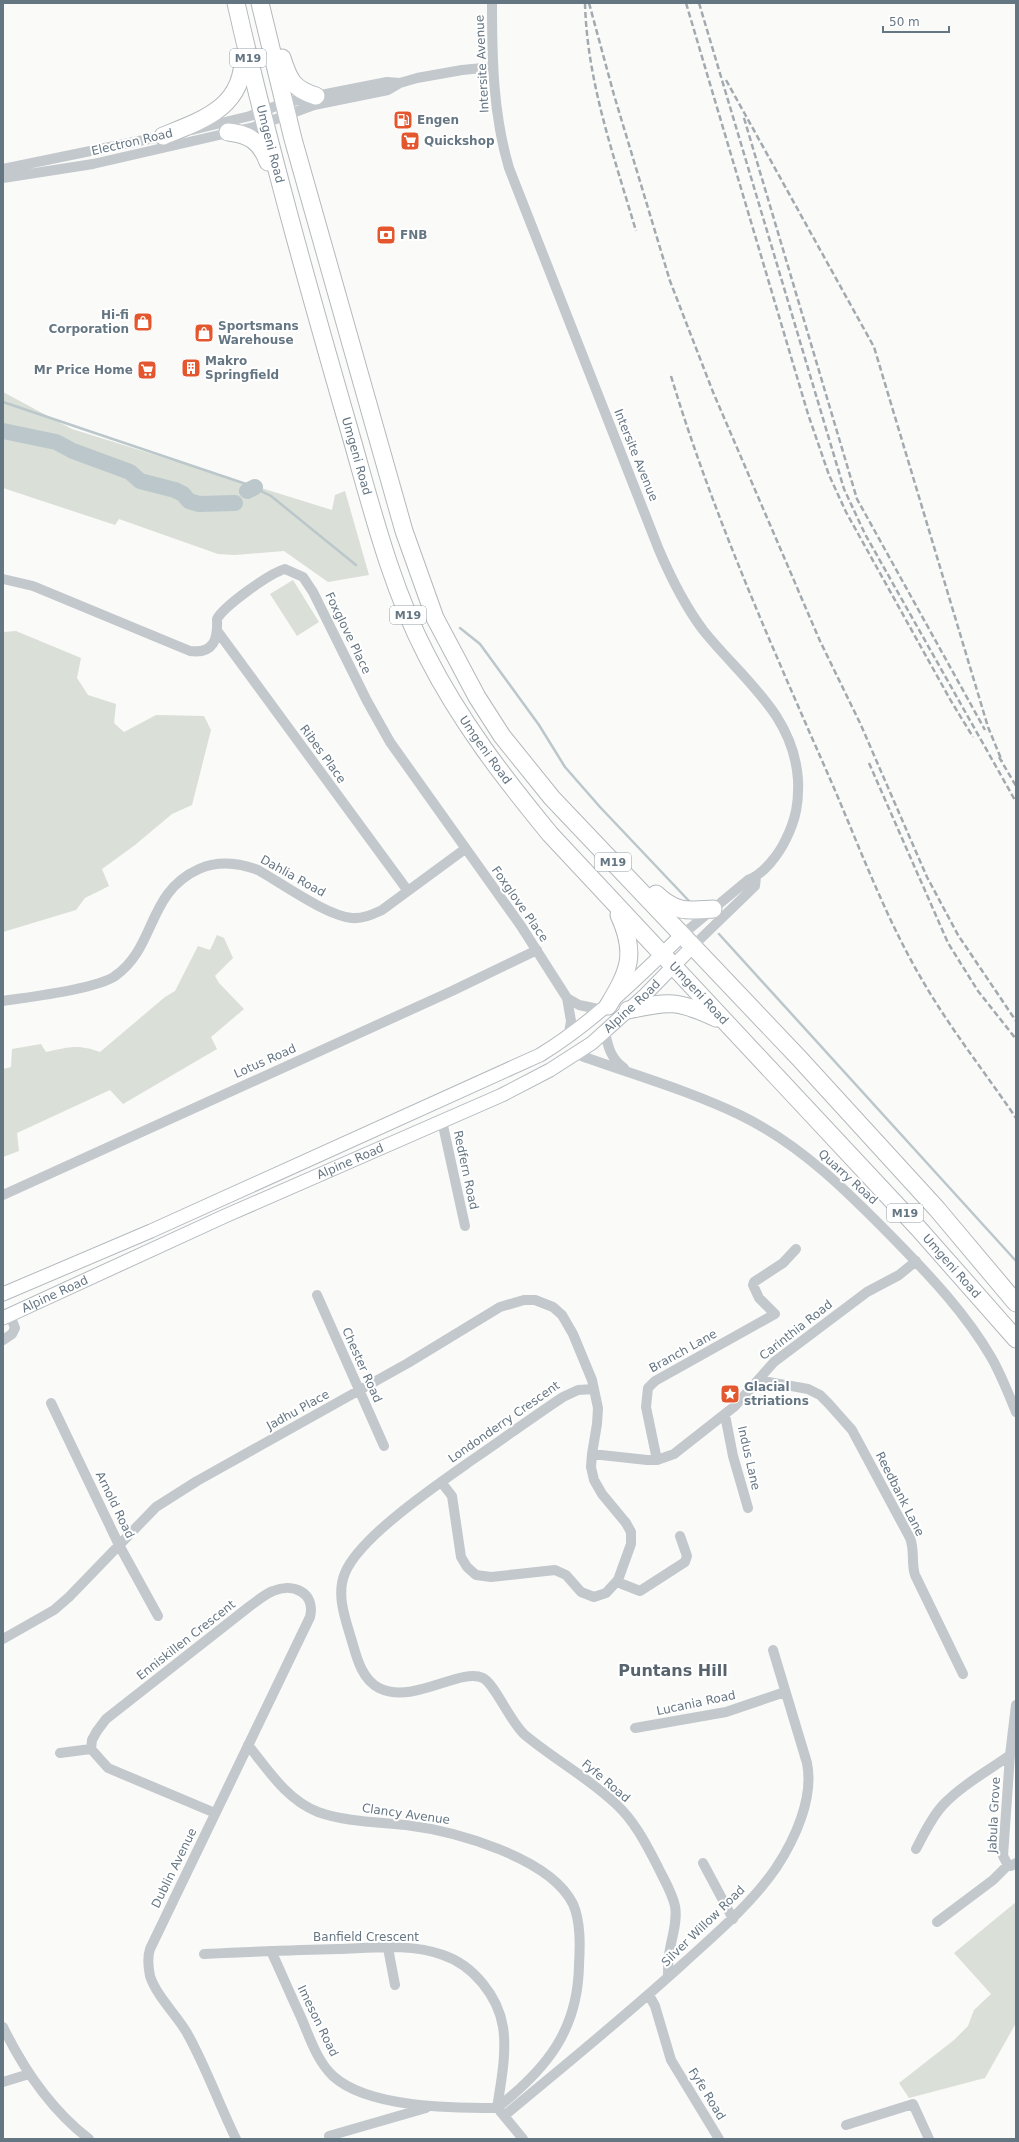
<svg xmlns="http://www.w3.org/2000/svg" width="1019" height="2142" font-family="'DejaVu Sans',sans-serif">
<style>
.green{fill:#dadfd7}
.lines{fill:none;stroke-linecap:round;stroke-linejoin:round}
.stream{stroke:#bbc7cb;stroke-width:2.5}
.river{stroke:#bbc7cb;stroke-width:16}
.secondary-casing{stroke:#b3babf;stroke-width:15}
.highway-casing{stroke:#b4b9bd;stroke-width:19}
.street{stroke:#c3c8cc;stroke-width:10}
.secondary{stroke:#fff;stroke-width:13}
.highway{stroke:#fff;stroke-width:17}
.rail{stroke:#a2aab0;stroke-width:2.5;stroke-dasharray:6 3;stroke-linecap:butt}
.labels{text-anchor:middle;stroke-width:4;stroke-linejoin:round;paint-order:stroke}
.shield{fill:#fff;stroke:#939fa8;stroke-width:1}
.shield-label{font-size:11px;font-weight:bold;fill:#657683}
.street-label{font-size:12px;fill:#657683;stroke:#fff}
.poi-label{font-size:12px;font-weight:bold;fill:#657683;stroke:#fff;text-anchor:start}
.district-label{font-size:16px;font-weight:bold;fill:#57646e;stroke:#fff}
</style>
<rect width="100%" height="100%" fill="#fafaf8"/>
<!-- green -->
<path class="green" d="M 3,392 L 72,429 L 332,510 L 335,495 L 345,491 L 369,575 L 328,582 L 284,551 L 235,555 L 218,554 L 119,519 L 115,525 L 3,488 Z
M 293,580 L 319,622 L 297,636 L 270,594 Z
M 16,631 L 81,658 L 77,678 L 88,695 L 116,704 L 114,723 L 124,732 L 156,715 L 204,716 L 211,730 L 192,805 L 172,814 L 135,845 L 102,869 L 109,886 L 85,898 L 76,910 L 3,932 L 3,632 Z
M 217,935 L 224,938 L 233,958 L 215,976 L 219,983 L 244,1009 L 211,1037 L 217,1049 L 123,1104 L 110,1090 L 17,1133 L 19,1151 L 3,1157 L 3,1069 L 11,1067 L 12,1049 L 41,1044 L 46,1052 C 69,1047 78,1044 100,1052 L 165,997 L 175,991 L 198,946 L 210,950 Z
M 1016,1902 L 1016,2023 L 985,2078 L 909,2098 L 899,2083 L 954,2040 L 968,2026 L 974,2010 L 991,1994 L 954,1953 Z"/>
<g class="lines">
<!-- stream -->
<path class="stream" d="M 3,402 L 249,485 L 271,496 L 356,565
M 460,628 L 480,644 L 539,725 L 565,767 L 600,807 L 690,902
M 719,934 L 1016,1261"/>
<!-- river -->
<path class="river" d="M 3,431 L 56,442 L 73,451 L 130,472 L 140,481 L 175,490 L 183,494 L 189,501 L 199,504 L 235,503
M 247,491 L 255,487"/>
<defs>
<g id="secondary">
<path d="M 3,1294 L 151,1231 L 540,1055 C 594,1022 637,978 683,934"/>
<path id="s1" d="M 3,1318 L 225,1216 L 502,1095 L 550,1070 L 592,1043 L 645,995 L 693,946"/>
</g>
<g id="highway">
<path id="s2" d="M 236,3 C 268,144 307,283 347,422 C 370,501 389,583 427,656 C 460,721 504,778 550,834 L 919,1229 L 1016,1339"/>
<path d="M 260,3 L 293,139 L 404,531 L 435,618 L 477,697 L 502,736 L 552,798 L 799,1058 L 937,1209 L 1016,1303"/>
<path d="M 282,58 C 289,80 293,89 316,96"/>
<path d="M 228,132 C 249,134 261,142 268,162"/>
<path d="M 163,136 C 203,120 244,107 243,56"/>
<path d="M 656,894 C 676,913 687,911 713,909"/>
<path d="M 608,1006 C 629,971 637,954 619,915"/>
<path d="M 628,1010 C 669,1001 678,1000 716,1018"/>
</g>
</defs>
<!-- secondary casing -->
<use href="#secondary" class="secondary-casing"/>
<!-- highway casing -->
<use href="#highway" class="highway-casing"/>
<!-- street -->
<path class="street" d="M 492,3 C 492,59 493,114 509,168 L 659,550 C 671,578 685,606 703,630 C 742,679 794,714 798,780 C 799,802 796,819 786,839 C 779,854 764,874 748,880 L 683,934
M 192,130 L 250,116 L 284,103 L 316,96 L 387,82 L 400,83
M 3,169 L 168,135
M 3,178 L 93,164 L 254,127 L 314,105 L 388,90 L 400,83 L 417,78 L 462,70 L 493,67
M 3,579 L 33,586 L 190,651 C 214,654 218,639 217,619 C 224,606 270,573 285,569 L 303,577 L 313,592 L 367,701 L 390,742 L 521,926 L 567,998 L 571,1021 L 568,1038
M 218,632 L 408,891
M 693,946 L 755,886 L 756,877
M 567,998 L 579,1005 L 603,1010
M 3,1001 C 28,997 97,989 115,976 C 156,948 147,892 199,869 C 219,860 239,863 258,870 C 281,883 327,916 352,918 C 363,919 373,914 382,910 L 465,849
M 605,1032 C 608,1047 611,1059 624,1068
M 576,1054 C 631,1074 688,1090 740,1115 C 802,1145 850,1194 897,1242 C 931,1277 966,1314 991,1357 C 1001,1374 1008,1393 1016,1412
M 442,1121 L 465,1226
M 3,1195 L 452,991 L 537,950
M 317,1295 L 384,1446
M 3,1340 L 12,1334 L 15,1328 L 10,1315
M 758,1380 L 808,1389 L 820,1395 L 829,1404 L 852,1430 L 910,1538 C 915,1550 911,1563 915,1575 L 963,1674
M 594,1389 L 578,1390 L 563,1397 C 533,1417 504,1438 475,1458 C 441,1482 360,1536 345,1573 C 336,1594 345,1618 351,1638 C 356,1655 361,1679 379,1688 C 414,1705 460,1667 483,1678 C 495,1684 510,1722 525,1735 C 555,1760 589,1778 617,1805 C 635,1822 646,1844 657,1865 C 663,1878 672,1892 675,1906 C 678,1922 671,1939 669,1955 C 668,1962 668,1969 668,1977
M 51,1403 L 119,1545 L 158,1616
M 725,1415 L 733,1456 L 748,1508
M 592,1454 L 647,1460 L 657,1460 L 674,1454 L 735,1406 L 774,1362 L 867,1292 L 899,1275 L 916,1261
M 657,1460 L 646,1407 L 648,1388 L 655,1381 L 775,1314 L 759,1298 L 753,1285 L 754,1282 L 783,1263 L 796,1249
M 617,1582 L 640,1591 L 685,1562 L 687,1556 L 680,1536
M 3,1639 L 54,1610 L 69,1597 L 156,1507 L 197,1481 L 408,1363 L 500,1307 L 524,1300 L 535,1300 L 553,1307 L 562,1315 L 573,1334 L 592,1380 L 598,1408 L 597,1424 L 592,1454 L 591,1467 L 594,1480 L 602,1494 L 626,1523 L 631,1532 L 631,1544 L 618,1580 L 606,1593 L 594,1597 L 581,1592 L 566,1575 L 555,1570 L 491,1577 L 476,1575 L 467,1567 L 461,1557 L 452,1496 L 441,1482
M 635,1728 L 726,1712 L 785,1692
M 248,1745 C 268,1770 287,1800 318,1812 C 346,1822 377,1822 406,1825 C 454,1831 550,1857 573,1904 C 581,1922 580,1947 579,1965 C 578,2031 546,2069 497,2108
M 60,1753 L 91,1749
M 1010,1755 L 1003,1856 L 1008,1865 L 1011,1866 L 1016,1863
M 215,1813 L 108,1768 L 91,1749 L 92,1740 L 97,1731 L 106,1719 L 250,1606 C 257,1601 265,1594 273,1591 C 293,1582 316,1593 310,1617 L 150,1949 C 147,1958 148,1966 150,1976 C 157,1997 176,2014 187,2033 C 206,2067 219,2104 236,2139
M 916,1849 C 924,1834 931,1818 943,1805 C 962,1785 988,1771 1010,1755 L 1016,1705
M 703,1863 L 733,1919
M 937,1922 L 993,1880 L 1008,1865
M 388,1948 L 395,1985
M 271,1951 C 281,1972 290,1994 300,2015 C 309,2035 316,2060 333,2076 C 368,2108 452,2108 497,2108
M 204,1954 C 248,1952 293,1950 338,1949 C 372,1948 410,1943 443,1955 C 473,1965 498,1996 503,2027 C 507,2053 501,2082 497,2108
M 649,1995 L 655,2006 L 671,2060 L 719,2139
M 3,2027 C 24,2070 50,2109 89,2139
M 3,2082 L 29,2074
M 500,2111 L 523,2139
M 504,2116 C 565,2065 627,2015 686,1961 C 718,1932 751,1904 776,1868 C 795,1839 814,1798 807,1763 L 773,1650
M 846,2125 L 913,2104 L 929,2139
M 329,2136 L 426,2108"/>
<!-- secondary -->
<use href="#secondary" class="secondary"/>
<!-- highway -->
<use href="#highway" class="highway"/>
<!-- rail -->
<path class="rail" d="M 585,3 C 587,82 614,156 636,231
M 589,3 L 614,95 L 670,281 L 713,392 L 820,641 L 860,723 L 927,877 L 958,935 L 1016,1021
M 686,3 L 808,414 L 829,475 L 846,512 L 951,701 L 973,737
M 699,3 L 844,489 L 865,534 L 1016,802
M 726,80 L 874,347 L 988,727 L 1002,761
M 744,118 L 857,499 L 985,730
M 671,376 C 712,512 770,642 827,772 C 857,840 883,913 921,978 C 949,1027 984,1071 1016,1118
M 999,757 L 1016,786
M 869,763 L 948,943 L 978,991 L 1016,1039"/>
</g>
<!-- icons -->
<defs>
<symbol id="fuel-square" viewBox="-11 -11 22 22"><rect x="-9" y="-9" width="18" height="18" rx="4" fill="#e4572e" stroke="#fff"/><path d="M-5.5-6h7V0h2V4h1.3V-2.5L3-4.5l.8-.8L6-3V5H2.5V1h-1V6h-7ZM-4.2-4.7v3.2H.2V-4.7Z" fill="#fff"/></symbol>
<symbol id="supermarket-square" viewBox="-11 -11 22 22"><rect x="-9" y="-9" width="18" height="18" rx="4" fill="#e4572e" stroke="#fff"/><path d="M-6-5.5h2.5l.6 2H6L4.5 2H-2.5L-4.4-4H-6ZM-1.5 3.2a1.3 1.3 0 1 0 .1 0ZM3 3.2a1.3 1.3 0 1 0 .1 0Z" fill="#fff"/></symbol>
<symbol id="bank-square" viewBox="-11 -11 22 22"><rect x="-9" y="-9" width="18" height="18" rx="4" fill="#e4572e" stroke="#fff"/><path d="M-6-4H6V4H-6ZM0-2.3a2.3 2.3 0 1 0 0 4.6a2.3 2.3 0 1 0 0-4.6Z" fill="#fff"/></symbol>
<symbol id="shop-square" viewBox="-11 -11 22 22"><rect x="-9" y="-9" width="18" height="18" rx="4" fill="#e4572e" stroke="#fff"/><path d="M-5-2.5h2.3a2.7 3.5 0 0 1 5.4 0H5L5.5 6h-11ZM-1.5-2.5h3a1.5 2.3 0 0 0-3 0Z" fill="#fff"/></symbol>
<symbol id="building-square" viewBox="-11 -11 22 22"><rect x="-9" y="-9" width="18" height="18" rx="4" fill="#e4572e" stroke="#fff"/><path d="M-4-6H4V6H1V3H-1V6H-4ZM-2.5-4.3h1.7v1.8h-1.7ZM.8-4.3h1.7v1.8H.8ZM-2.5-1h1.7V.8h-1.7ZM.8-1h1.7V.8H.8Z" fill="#fff"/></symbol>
<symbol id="sight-square" viewBox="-11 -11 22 22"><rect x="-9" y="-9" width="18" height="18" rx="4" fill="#e4572e" stroke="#fff"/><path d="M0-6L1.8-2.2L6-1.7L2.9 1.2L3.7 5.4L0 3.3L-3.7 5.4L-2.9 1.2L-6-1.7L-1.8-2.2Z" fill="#fff"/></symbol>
</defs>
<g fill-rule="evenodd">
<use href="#fuel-square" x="392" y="109" width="22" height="22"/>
<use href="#supermarket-square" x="399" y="130" width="22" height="22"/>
<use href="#bank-square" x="375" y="224" width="22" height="22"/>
<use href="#shop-square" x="132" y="311" width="22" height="22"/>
<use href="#shop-square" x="193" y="322" width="22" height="22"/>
<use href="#building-square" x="180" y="357" width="22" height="22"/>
<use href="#supermarket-square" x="136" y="359" width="22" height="22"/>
<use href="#sight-square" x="719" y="1383" width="22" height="22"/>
</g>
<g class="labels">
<!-- shield labels -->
<g class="shield">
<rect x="230" y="49" width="36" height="18" rx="3"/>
<rect x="390" y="606" width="36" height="18" rx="3"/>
<rect x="595" y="853" width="36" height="18" rx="3"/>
<rect x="887" y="1204" width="36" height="18" rx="3"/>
</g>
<g class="shield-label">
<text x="248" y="62">M19</text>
<text x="408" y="619">M19</text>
<text x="613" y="866">M19</text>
<text x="905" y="1217">M19</text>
</g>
<!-- street labels -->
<g class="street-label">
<text transform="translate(482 64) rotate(-93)" y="4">Intersite Avenue</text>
<text transform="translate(132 142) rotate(-13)" y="4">Electron Road</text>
<text dy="4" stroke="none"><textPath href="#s2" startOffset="145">Umgeni Road</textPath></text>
<text transform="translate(636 455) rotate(68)" y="4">Intersite Avenue</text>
<text dy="4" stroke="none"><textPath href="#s2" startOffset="469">Umgeni Road</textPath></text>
<text transform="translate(348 633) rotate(64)" y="4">Foxglove Place</text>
<text dy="4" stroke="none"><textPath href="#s2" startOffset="792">Umgeni Road</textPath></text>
<text transform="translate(323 754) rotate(54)" y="4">Ribes Place</text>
<text transform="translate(293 876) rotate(29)" y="4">Dahlia Road</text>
<text transform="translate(520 904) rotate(55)" y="4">Foxglove Place</text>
<text dy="4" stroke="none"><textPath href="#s2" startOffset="1116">Umgeni Road</textPath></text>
<text dy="4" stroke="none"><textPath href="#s1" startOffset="705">Alpine Road</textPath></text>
<text transform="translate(265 1061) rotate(-24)" y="4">Lotus Road</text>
<text dy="4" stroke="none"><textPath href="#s1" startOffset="381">Alpine Road</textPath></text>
<text transform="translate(466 1170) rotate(78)" y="4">Redfern Road</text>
<text transform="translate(848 1177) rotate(42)" y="4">Quarry Road</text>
<text dy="4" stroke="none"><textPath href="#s2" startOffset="1488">Umgeni Road</textPath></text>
<text dy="4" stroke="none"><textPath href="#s1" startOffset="57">Alpine Road</textPath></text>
<text transform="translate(796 1330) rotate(-38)" y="4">Carinthia Road</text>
<text transform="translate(683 1351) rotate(-29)" y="4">Branch Lane</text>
<text transform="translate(362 1365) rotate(66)" y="4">Chester Road</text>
<text transform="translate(298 1410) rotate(-29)" y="4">Jadhu Place</text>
<text transform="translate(504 1422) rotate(-35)" y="4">Londonderry Crescent</text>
<text transform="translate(749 1458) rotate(77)" y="4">Indus Lane</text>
<text transform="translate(900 1494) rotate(63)" y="4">Reedbank Lane</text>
<text transform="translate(115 1505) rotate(64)" y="4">Arnold Road</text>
<text transform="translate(186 1640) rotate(-38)" y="4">Enniskillen Crescent</text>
<text transform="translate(696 1703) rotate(-12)" y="4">Lucania Road</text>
<text transform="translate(606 1781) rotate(40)" y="4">Fyfe Road</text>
<text transform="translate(406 1814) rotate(8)" y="4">Clancy Avenue</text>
<text transform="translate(994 1815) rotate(-87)" y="4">Jabula Grove</text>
<text transform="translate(174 1868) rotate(-64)" y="4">Dublin Avenue</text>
<text transform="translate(703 1926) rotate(-44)" y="4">Silver Willow Road</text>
<text x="366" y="1941">Banfield Crescent</text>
<text transform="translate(318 2021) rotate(64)" y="4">Imeson Road</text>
<text transform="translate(707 2094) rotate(58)" y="4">Fyfe Road</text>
</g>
<!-- poi labels -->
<g class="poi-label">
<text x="417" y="124">Engen</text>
<text x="424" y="145">Quickshop</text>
<text x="400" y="239">FNB</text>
<text x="129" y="319" text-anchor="end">Hi-fi<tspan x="129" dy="14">Corporation</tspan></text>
<text x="218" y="330">Sportsmans<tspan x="218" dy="14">Warehouse</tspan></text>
<text x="205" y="365">Makro<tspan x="205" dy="14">Springfield</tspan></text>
<text x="133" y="374" text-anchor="end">Mr Price Home</text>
<text x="744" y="1391">Glacial<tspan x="744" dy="14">striations</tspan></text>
</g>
<!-- district labels -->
<g class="district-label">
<text x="673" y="1676">Puntans Hill</text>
</g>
</g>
<!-- border -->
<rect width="1019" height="2142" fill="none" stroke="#657683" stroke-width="8"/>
<!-- scale -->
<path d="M883 26v6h66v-6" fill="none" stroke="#657683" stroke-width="2"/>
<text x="889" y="26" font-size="12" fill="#657683" stroke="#ffffff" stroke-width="3" paint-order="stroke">50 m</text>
</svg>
